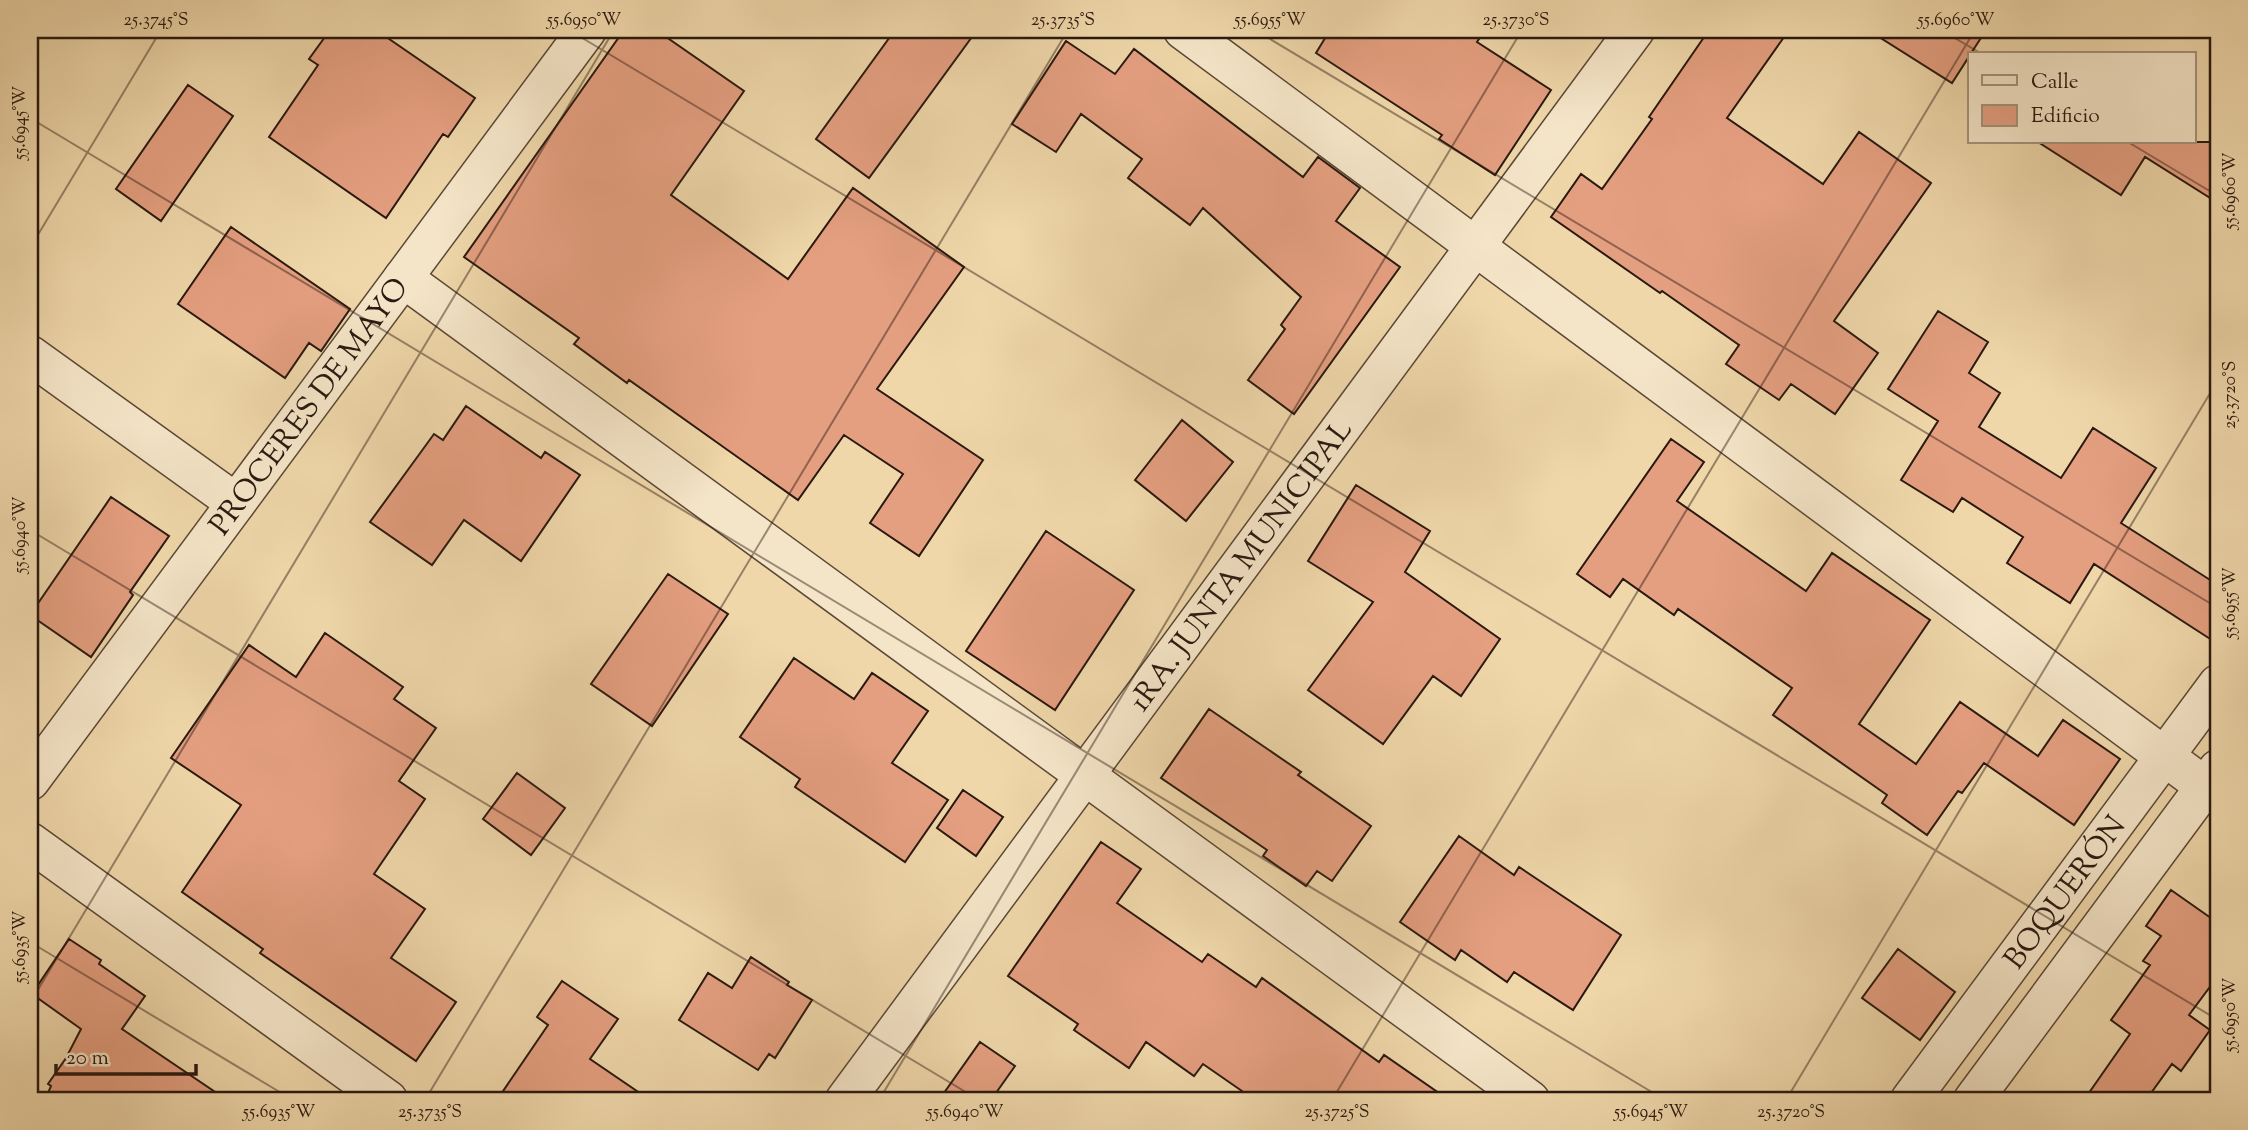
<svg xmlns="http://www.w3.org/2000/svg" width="2248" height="1130" font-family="'Sorts Mill Goudy',serif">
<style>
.building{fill:#e49f80;stroke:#2a1910;stroke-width:2}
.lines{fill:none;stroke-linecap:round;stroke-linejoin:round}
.street-casing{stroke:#5b4836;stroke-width:41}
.street{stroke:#f5e5c8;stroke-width:38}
.ticks{fill:none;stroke:#2a1910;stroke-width:2;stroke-opacity:0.45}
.labels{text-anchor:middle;stroke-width:5;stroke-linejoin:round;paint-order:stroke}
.street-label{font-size:30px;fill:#2a1910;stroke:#f5e5c8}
.neatline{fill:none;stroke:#2a1910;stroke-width:2.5}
.ticks-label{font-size:18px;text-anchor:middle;fill:#2a1910}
</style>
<rect width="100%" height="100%" fill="#efd7aa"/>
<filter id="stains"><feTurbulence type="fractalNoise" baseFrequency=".00286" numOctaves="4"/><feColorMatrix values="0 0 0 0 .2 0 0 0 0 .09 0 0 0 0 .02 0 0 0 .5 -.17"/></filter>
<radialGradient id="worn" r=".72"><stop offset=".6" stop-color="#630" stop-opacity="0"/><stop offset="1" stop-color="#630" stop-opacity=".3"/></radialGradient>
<!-- building -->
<path class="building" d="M 330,30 L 376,30 L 475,98 L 448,137 L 443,134 L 386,218 L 269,137 L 318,65 L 309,59 Z
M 624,30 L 656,30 L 744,91 L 671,195 L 788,279 L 853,188 L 964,267 L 877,389 L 983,460 L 919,556 L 870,523 L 903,474 L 844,435 L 798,500 L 629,380 L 627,383 L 574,344 L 579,338 L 464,257 Z
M 895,30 L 977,30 L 869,178 L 816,139 Z
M 1330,30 L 1485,30 L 1477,42 L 1551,90 L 1495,175 L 1439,139 L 1442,135 L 1316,53 Z
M 1709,30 L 1789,30 L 1727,118 L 1823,184 L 1859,132 L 1931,183 L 1834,321 L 1878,353 L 1835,414 L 1791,384 L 1779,400 L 1726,364 L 1739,345 L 1662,291 L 1660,293 L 1551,217 L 1581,174 L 1602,189 L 1652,119 L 1649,117 Z
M 1868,30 L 1986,30 L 1952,83 Z
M 1066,41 L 1115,74 L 1134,49 L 1303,177 L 1318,157 L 1360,188 L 1336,221 L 1400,267 L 1294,414 L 1248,380 L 1285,329 L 1281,325 L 1301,297 L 1203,208 L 1190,225 L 1128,178 L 1142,159 L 1081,114 L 1056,152 L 1012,124 Z
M 188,85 L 233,116 L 161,221 L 116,189 Z
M 2038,142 L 2218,142 L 2218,203 L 2145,157 L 2121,195 Z
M 231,227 L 350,309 L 321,351 L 309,343 L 285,378 L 178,304 Z
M 1938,311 L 1988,342 L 1969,373 L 2000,393 L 1979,427 L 2061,478 L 2093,428 L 2156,468 L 2121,523 L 2218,585 L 2218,644 L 2094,564 L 2070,603 L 2007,563 L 2023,537 L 1962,498 L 1953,512 L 1901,480 L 1938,421 L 1888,389 Z
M 466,406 L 541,458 L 545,452 L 580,475 L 521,561 L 464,520 L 432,565 L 370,522 L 434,434 L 443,440 Z
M 1182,420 L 1233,462 L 1186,521 L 1135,480 Z
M 1671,439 L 1704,462 L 1677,501 L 1806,591 L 1832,553 L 1930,620 L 1859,724 L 1916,764 L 1960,702 L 2038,756 L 2063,720 L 2120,759 L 2074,825 L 1984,763 L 1962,793 L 1958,791 L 1927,835 L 1882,803 L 1887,795 L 1773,715 L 1792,688 L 1678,609 L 1674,615 L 1623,579 L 1610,597 L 1577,574 Z
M 1356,485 L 1430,531 L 1405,572 L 1500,639 L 1461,696 L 1433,676 L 1383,744 L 1308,690 L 1373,602 L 1308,561 Z
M 111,497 L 169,536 L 130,592 L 133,595 L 91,657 L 30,615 Z
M 1046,531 L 1134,590 L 1055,710 L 966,651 Z
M 668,574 L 728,614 L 652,726 L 591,684 Z
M 325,633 L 403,687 L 394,699 L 436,728 L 399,781 L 425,799 L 374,874 L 425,909 L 391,958 L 456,1002 L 416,1061 L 260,953 L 263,949 L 182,892 L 241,805 L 171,758 L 249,645 L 296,677 Z
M 794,658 L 854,699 L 872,673 L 928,711 L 892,763 L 948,800 L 905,862 L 795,787 L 800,779 L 740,737 Z
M 1209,709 L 1301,772 L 1298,775 L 1371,826 L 1332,881 L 1317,871 L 1306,886 L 1263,856 L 1267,850 L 1161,778 Z
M 517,773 L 565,808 L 531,855 L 483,819 Z
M 963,790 L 1003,817 L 976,856 L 937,828 Z
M 1459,836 L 1514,875 L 1519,867 L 1621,935 L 1573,1010 L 1514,972 L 1507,982 L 1461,950 L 1455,960 L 1400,922 Z
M 1101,842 L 1141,869 L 1117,903 L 1202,962 L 1208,954 L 1256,987 L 1262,978 L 1379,1062 L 1384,1055 L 1449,1100 L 1255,1100 L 1203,1064 L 1194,1076 L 1146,1042 L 1129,1068 L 1074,1030 L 1078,1024 L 1008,976 Z
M 2171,890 L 2218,923 L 2218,976 L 2189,1015 L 2210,1030 L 2181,1071 L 2172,1064 L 2146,1100 L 2084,1100 L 2130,1034 L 2111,1020 L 2150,965 L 2143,961 L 2161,936 L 2146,926 Z
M 69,939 L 101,960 L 99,964 L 145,996 L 122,1029 L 227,1100 L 50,1100 L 46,1098 L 51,1086 L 48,1084 L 66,1058 L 81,1029 L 32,994 Z
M 1898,949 L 1955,992 L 1920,1040 L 1862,998 Z
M 751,957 L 789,982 L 787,985 L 812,1000 L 775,1058 L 769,1054 L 758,1070 L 679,1020 L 708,973 L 732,988 Z
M 562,981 L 618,1019 L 590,1059 L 650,1100 L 497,1100 L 548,1025 L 537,1017 Z
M 980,1042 L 1015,1066 L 991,1100 L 939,1100 Z"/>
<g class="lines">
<defs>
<g id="street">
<path d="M 1183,30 L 2218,796"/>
<path d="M 403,278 L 1530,1100"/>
<path d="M 30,355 L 236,503"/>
<path id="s1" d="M 30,781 L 587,30"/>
<path d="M 30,842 L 388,1100"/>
<path id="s2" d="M 845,1100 L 1635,30"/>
<path id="s3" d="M 1910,1100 L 2218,684"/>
<path d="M 1973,1100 L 2218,769"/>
</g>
</defs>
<!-- street casing -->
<use href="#street" class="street-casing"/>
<!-- street -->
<use href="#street" class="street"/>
</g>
<!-- ticks -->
<path class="ticks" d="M 569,30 L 2218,1020M 1255,30 L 2218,608M 1941,30 L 1982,54M 30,118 L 1665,1100M 2128,142 L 2218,196M 30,248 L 161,30M 30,530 L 979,1100M 30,942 L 293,1100M 30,1003 L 614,30M 425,1100 L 1068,30M 879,1100 L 1522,30M 1332,1100 L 1975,30M 1786,1100 L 2218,380"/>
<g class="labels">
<!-- street labels -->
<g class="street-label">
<text dy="10" stroke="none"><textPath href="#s1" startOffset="467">PROCERES DE MAYO</textPath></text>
<text dy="10" stroke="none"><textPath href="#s2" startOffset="665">1RA. JUNTA MUNICIPAL</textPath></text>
<text dy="10" stroke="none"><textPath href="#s3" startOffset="259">BOQUERÓN</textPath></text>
</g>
</g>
<!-- margin -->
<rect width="2248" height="1130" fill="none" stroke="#efd7aa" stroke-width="77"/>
<!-- legend -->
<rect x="1968" y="52" width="228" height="91" fill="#f5e5c8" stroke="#a4937e" stroke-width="2"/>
<rect x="1982" y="75" width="35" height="10" fill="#f5e5c8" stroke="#a4937e" stroke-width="2"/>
<text x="2031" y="88" font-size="21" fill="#2a1910">Calle</text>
<rect x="1982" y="105" width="35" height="21" fill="#e49f80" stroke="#a4937e" stroke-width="2"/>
<text x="2031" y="122" font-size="21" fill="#2a1910">Edificio</text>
<!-- scale -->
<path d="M56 1064v10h140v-10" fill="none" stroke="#2a1910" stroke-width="3.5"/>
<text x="66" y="1064" font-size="21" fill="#2a1910" stroke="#f5e5c8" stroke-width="5" paint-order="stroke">20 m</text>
<rect x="38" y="38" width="2172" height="1054" class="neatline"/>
<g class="ticks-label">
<text x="156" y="25">25.3745°S</text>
<text x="584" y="25">55.6950°W</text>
<text x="1063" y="25">25.3735°S</text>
<text x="1270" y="25">55.6955°W</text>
<text x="1516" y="25">25.3730°S</text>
<text x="1956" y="25">55.6960°W</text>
<text transform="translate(19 123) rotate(-90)" y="6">55.6945°W</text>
<text transform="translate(2229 191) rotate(-90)" y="6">55.6960°W</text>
<text transform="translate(2229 395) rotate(-90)" y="6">25.3720°S</text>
<text transform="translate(19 535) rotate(-90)" y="6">55.6940°W</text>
<text transform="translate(2229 603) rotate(-90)" y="6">55.6955°W</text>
<text transform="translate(19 947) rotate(-90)" y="6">55.6935°W</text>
<text transform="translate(2229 1015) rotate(-90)" y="6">55.6950°W</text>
<text x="279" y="1117">55.6935°W</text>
<text x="430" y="1117">25.3735°S</text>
<text x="965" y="1117">55.6940°W</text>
<text x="1337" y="1117">25.3725°S</text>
<text x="1651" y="1117">55.6945°W</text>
<text x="1791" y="1117">25.3720°S</text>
</g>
<rect width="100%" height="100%" filter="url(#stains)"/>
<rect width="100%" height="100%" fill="url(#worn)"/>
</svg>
